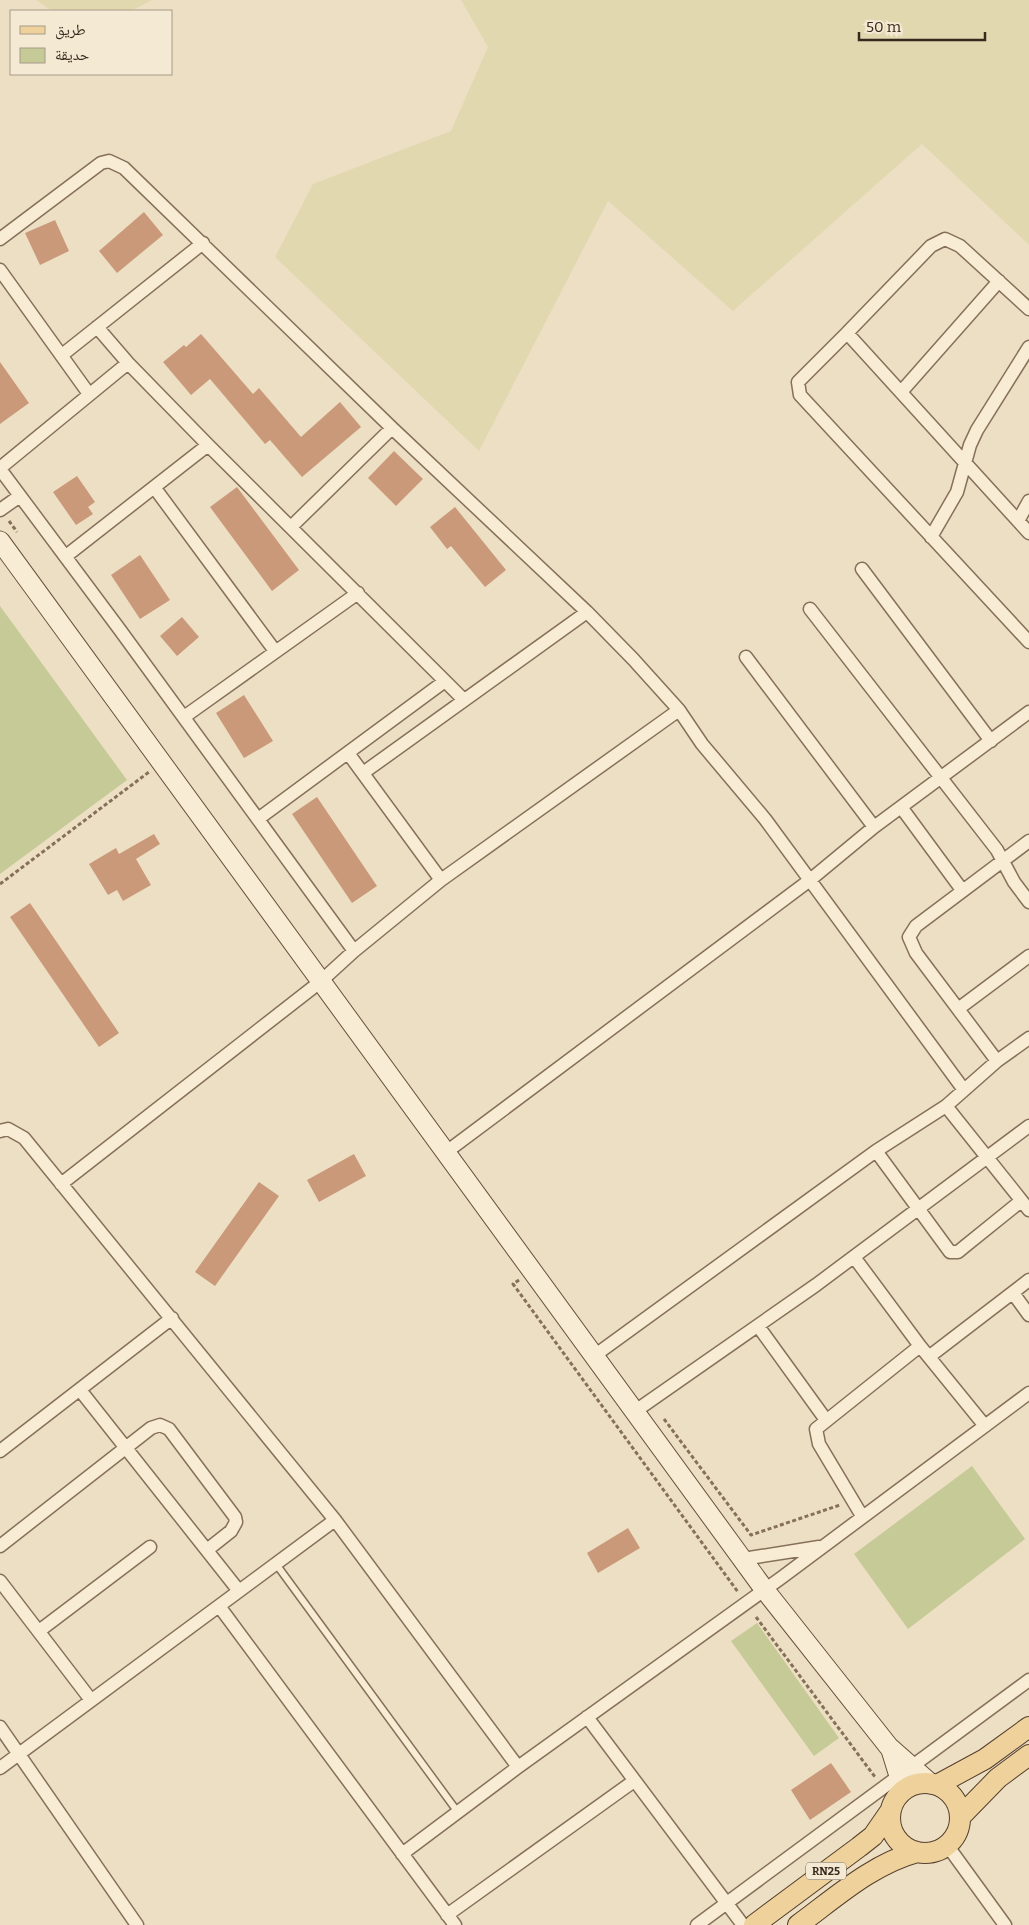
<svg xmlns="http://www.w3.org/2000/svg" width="1029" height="1925" font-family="Bitter,'Noto Naskh Arabic',serif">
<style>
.farmland{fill:#e2d8b0}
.green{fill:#c6ca97}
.building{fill:#ca9979}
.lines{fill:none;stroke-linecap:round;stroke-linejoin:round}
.lane-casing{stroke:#86705a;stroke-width:9}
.street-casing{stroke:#86705a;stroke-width:15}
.secondary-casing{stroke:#68513d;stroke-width:21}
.primary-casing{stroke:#543f2e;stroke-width:22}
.path{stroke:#86705a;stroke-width:3;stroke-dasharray:4 2.5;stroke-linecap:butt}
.lane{stroke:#f8ecd5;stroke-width:6}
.street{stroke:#f8ecd5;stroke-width:12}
.secondary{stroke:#f8ecd5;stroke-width:19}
.primary{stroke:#efd29b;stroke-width:20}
.labels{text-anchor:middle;stroke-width:4;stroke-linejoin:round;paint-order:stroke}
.shield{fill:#f4e9d2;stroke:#6f6354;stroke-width:1}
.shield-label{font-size:11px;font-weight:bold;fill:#36291e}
</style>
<rect width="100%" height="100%" fill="#eddfc3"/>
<!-- farmland -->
<path class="farmland" d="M 36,0 L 152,0 L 131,11 L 52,11 Z
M 461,0 L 1029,0 L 1029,245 L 922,144 L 733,311 L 608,201 L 479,451 L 275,257 L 313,184 L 451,131 L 488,47 Z"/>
<!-- green -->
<path class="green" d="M 0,606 L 127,780 L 0,874 Z
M 972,1466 L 1025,1539 L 908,1629 L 854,1554 Z
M 757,1623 L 839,1738 L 814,1756 L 731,1641 Z"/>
<!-- building -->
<path class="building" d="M 144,212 L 163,235 L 117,273 L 99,251 Z
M 55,220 L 69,251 L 40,265 L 25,233 Z
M 201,334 L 253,394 L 259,388 L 301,437 L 340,402 L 361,427 L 302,477 L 270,440 L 265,444 L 210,379 L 191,395 L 163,362 L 184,345 L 186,347 Z
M 0,362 L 29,403 L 0,424 Z
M 394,451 L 423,479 L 396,506 L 368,478 Z
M 77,476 L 95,502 L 88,507 L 93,514 L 76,525 L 53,492 Z
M 237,487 L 299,570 L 272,591 L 210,507 Z
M 455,507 L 506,570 L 485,587 L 451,546 L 447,549 L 430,527 Z
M 140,555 L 170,600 L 140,619 L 111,575 Z
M 182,617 L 199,637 L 177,656 L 160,636 Z
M 244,695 L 273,741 L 244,758 L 216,713 Z
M 317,797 L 377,886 L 352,903 L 292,814 Z
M 154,834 L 160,844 L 136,859 L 151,885 L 123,901 L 117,890 L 108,895 L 89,864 L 116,848 L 119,854 Z
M 30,903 L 119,1033 L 99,1047 L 10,917 Z
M 354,1154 L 366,1176 L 319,1202 L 307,1180 Z
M 259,1182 L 279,1196 L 215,1286 L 195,1272 Z
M 628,1528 L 640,1548 L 598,1573 L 587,1553 Z
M 831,1763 L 851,1792 L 810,1820 L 791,1790 Z"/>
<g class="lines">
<defs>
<path id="lane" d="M 276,1564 L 457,1811"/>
<path id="street" d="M 0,239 L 101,163 L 109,161 L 124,168 L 392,428 L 587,612 L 633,659 L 679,710 L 702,744 L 765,819 L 964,1090
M 0,270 L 89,394
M 1029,309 L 960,246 L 945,239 L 931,246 L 847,333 L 1029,533
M 97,327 L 128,363 L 208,445 L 464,700
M 847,333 L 798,382 L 800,395 L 1029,642
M 62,355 L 203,243
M 901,392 L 999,281
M 0,468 L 128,363
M 0,469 L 120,630 L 354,951
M 154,487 L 275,651
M 0,510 L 20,496
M 1018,521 L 1029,501
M 291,527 L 392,428
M 931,537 L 957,492 L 970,445 L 977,430 L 1029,347
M 66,556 L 208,445
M 862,569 L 991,741
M 810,609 L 997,850 L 1014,882 L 1029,902
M 746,657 L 874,827
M 184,717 L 358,593
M 348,753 L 441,880
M 363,773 L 587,612
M 901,807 L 962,890
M 258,819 L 445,681
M 958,1009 L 1029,956
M 997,1061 L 916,953 L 909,937 L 916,926 L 1029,841
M 946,1106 L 1029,1210
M 0,1131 L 8,1129 L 24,1138 L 335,1520 L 518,1767
M 876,1151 L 950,1252 L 958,1252 L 964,1247 L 1021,1201
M 445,1153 L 810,880 L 874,827 L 1029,712
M 61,1184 L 320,982 L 354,951 L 441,880 L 679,710
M 854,1257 L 920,1346 L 985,1426
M 1013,1293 L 1029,1315
M 758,1326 L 826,1420
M 594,1356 L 876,1151 L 946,1106 L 997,1061 L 1029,1038
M 930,1356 L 1029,1280
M 80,1390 L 239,1591
M 634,1412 L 816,1285 L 1029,1126
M 0,1451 L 172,1318
M 862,1516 L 819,1444 L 816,1429 L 920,1346
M 0,1546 L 151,1428 L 160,1425 L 169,1429 L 235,1517 L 236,1522 L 231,1531 L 207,1550
M 743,1559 L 819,1547
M 0,1581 L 91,1700
M 219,1606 L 455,1925
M 39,1631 L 150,1547
M 587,1717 L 743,1925
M 0,1727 L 137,1925
M 0,1768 L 335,1520
M 947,1845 L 1005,1925
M 402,1854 L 518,1767 L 781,1578 L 1029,1393
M 447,1915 L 634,1781
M 697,1925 L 1029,1680"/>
<path id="secondary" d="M 0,541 L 764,1589 L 889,1747 L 931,1784
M 891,1750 L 899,1776 L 900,1794"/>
<path id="primary" d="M890 1818a35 35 0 1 1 70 0a35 35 0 1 1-70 0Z
M 937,1785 L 985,1759 L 1029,1727
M 960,1817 L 998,1778 L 1029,1755
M 754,1925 L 859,1847 L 873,1836 L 891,1810
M 798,1925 C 835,1898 872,1864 917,1852"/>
</defs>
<!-- lane casing -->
<use href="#lane" class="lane-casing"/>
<!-- street casing -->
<use href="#street" class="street-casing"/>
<!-- secondary casing -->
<use href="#secondary" class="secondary-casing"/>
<!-- primary casing -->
<use href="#primary" class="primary-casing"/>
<!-- path -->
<path class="path" d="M 9,521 L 17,532
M 0,884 L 149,772
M 519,1280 L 513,1284 L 738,1592
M 664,1419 L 751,1535 L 840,1505
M 756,1617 L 875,1777"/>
<!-- lane -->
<use href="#lane" class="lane"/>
<!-- street -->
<use href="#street" class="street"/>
<!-- secondary -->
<use href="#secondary" class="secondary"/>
<!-- primary -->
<use href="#primary" class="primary"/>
</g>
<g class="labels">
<!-- shield labels -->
<rect class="shield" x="806" y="1862.5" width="40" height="17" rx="4"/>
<g class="shield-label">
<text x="826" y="1875">RN25</text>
</g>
</g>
<!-- legend -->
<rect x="10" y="10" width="162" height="65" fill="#f4e9d2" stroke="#a89c8a"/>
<rect x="20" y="26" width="25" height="8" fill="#efd29b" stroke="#a89c8a"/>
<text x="55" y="35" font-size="15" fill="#36291e">طريق</text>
<rect x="20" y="48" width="25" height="15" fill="#c6ca97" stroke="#a89c8a"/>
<text x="55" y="60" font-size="15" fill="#36291e">حديقة</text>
<!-- scale -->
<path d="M859 32v8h126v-8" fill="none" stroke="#36291e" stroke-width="2.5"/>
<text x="866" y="32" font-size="15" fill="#36291e" stroke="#f4e9d2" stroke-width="4" paint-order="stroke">50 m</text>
</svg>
